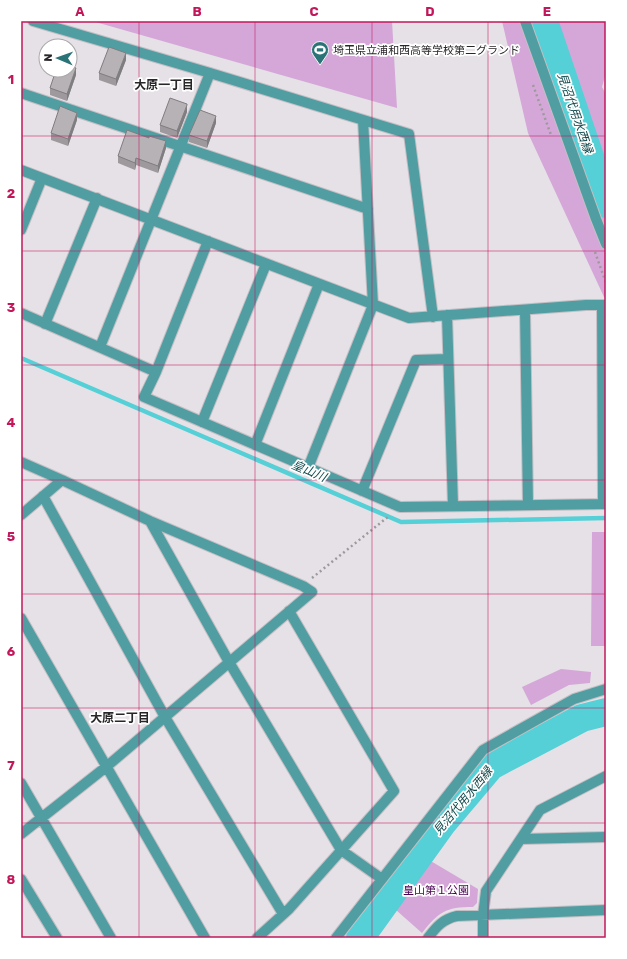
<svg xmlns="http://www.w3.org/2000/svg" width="627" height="959" font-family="Rubik,'Noto Sans JP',sans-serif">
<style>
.green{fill:#d4a7d8}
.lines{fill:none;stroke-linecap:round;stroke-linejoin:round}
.stream{stroke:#54d0d6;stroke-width:4.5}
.river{stroke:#54d0d6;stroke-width:28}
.minor-casing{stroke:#c4bfc4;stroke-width:12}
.path{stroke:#9d9a9d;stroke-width:2.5;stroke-dasharray:2 3;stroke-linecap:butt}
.minor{stroke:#519ea2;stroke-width:10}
.wall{fill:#9d999d}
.shaded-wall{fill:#7f7d7f}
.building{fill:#b6b2b6;stroke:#7f7d7f}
.grid{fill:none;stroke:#c2185b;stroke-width:1;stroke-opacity:0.55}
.labels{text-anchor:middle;stroke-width:3.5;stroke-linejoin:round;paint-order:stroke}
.poi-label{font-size:11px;fill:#282628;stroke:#fff;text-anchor:start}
.park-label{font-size:11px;fill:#4b0052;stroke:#fff}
.neighbourhood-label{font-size:12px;font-weight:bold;fill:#282628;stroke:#fff}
.water-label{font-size:12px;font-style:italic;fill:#11494c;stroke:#fff}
.neatline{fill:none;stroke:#c2185b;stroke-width:1.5}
.grid-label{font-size:13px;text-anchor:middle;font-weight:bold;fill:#c2185b}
</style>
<rect width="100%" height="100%" fill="#e6e1e6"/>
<!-- green -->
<path class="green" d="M 92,21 L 392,21 L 397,108 Z
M 502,21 L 606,21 L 606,73 L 602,87 L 606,94 L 606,298 L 604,297 L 528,133 Z
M 592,532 L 606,532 L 606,646 L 591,646 Z
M 561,669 L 591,672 L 590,683 L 569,685 L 531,705 L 522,687 Z
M 429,860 L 478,889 L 477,903 L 473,907 C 445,907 439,912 422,933 L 396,910 Z"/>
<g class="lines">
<!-- stream -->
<path class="stream" d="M 21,358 L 401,522 L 606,518"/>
<!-- river -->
<path class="river" d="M 544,21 L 606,204
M 360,938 L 442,824 L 491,766 L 582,718 L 606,712"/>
<defs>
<path id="minor" d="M 33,21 L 210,73 L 409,134 L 433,317
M 525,21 L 596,219 L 606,244
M 21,93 L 368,209
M 21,170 L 409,318 L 586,305 L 606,305
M 21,230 L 42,178
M 602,305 L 603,504
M 525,310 L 528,505
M 21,313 L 156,372 L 144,397 L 400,507 L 606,504
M 447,315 L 453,506
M 45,324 L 97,198
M 100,347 L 210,73
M 156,372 L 208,241
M 202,422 L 266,264
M 255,445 L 319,284
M 21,462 L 62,480
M 308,468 L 373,305 L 363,120
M 362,491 L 416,360 L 448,359
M 43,496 L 165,717 L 283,914
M 21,515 L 62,480 L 150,521 L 303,586 L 312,592 L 106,767 L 21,834
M 150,521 L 229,662 L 341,850 L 382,879
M 21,618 L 205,938
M 21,783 L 111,938
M 521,839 L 606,837
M 21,879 L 57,938
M 257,938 L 289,909 L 394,791 L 289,611
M 336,938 L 483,750 L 574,699 L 606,689
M 428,938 C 436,927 443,919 457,916 L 606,910
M 483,938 L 483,915 L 486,891 L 540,810 L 606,776"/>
</defs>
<!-- minor casing -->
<use href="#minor" class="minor-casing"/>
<!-- path -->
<path class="path" d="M 533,85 L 551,135
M 595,252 L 606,283
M 312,578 L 389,516"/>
<!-- minor -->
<use href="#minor" class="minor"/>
</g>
<!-- wall -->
<path class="wall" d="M 126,60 L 116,86 L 99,80 L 99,73 Z
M 76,75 L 67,101 L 50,95 L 50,88 Z
M 187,112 L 177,138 L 160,132 L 160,125 Z
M 77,120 L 68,146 L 51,140 L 51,133 Z
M 216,123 L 207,148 L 189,142 L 189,135 Z
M 166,148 L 158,173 L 136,165 L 135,170 L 118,163 L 118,156 Z"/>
<!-- shaded-wall -->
<path class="shaded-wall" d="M 126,53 L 126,60 L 116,86 L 116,79 Z
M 76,68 L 76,75 L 67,101 L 67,94 Z
M 187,105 L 187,112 L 177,138 L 177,131 Z
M 77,113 L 77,120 L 68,146 L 68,139 Z
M 216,116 L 216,123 L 207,148 L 207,141 Z
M 166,141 L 166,148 L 158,173 L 158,166 Z
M 136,158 L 136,165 L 135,170 L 135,163 Z"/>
<!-- building -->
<path class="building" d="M 109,47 L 126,53 L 116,79 L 99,73 Z
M 70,66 L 76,68 L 67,94 L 50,88 L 56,70 L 70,70 Z
M 170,98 L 187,104 L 187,105 L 177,131 L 160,125 Z
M 60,106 L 77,113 L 68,139 L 51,133 Z
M 200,110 L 216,116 L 207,141 L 189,135 Z
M 127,130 L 149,138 L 149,136 L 166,141 L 158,166 L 136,158 L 135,163 L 118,156 Z"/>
<!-- grid -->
<path class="grid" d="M 139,21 L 139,938M 255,21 L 255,938M 372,21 L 372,938M 488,21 L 488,938M 21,136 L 606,136M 21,251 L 606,251M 21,365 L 606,365M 21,480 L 606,480M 21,594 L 606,594M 21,708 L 606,708M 21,823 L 606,823"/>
<!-- icons -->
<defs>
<symbol id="stadium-pin" viewBox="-11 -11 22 30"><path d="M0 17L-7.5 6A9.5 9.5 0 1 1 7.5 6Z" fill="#2a7478" stroke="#fff"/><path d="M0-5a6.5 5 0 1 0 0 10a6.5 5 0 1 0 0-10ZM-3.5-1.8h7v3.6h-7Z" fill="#fff"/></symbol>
</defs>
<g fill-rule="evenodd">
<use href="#stadium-pin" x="310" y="40" width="20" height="27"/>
</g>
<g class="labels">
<!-- poi labels -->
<g class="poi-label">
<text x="333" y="54">埼玉県立浦和西高等学校第二グランド</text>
</g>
<!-- park labels -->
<g class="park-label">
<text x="436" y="894">皇山第１公園</text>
</g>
<!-- neighbourhood labels -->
<g class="neighbourhood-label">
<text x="164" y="89">大原一丁目</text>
<text x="120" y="722">大原二丁目</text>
</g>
<!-- water labels -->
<g class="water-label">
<text transform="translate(575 113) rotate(71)" y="4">見沼代用水西縁</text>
<text transform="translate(309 471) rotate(23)" y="4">皇山川</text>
<text transform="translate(463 801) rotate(-50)" y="4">見沼代用水西縁</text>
</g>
</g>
<!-- border -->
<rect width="627" height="959" fill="none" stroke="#ffffff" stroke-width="44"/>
<!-- north arrow -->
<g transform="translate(58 58) rotate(272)"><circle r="19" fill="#ffffff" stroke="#a9a8a9"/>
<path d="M0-3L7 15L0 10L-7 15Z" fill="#2a7478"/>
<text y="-6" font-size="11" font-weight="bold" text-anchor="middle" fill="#282628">N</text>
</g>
<rect x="22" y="22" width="583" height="915" class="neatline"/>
<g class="grid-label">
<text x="80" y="16">A</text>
<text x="197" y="16">B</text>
<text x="314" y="16">C</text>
<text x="430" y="16">D</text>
<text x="547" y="16">E</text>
<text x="11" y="84">1</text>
<text x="11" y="198">2</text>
<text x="11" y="312">3</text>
<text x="11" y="427">4</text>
<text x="11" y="541">5</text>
<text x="11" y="656">6</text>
<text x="11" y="770">7</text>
<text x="11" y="884">8</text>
</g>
</svg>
